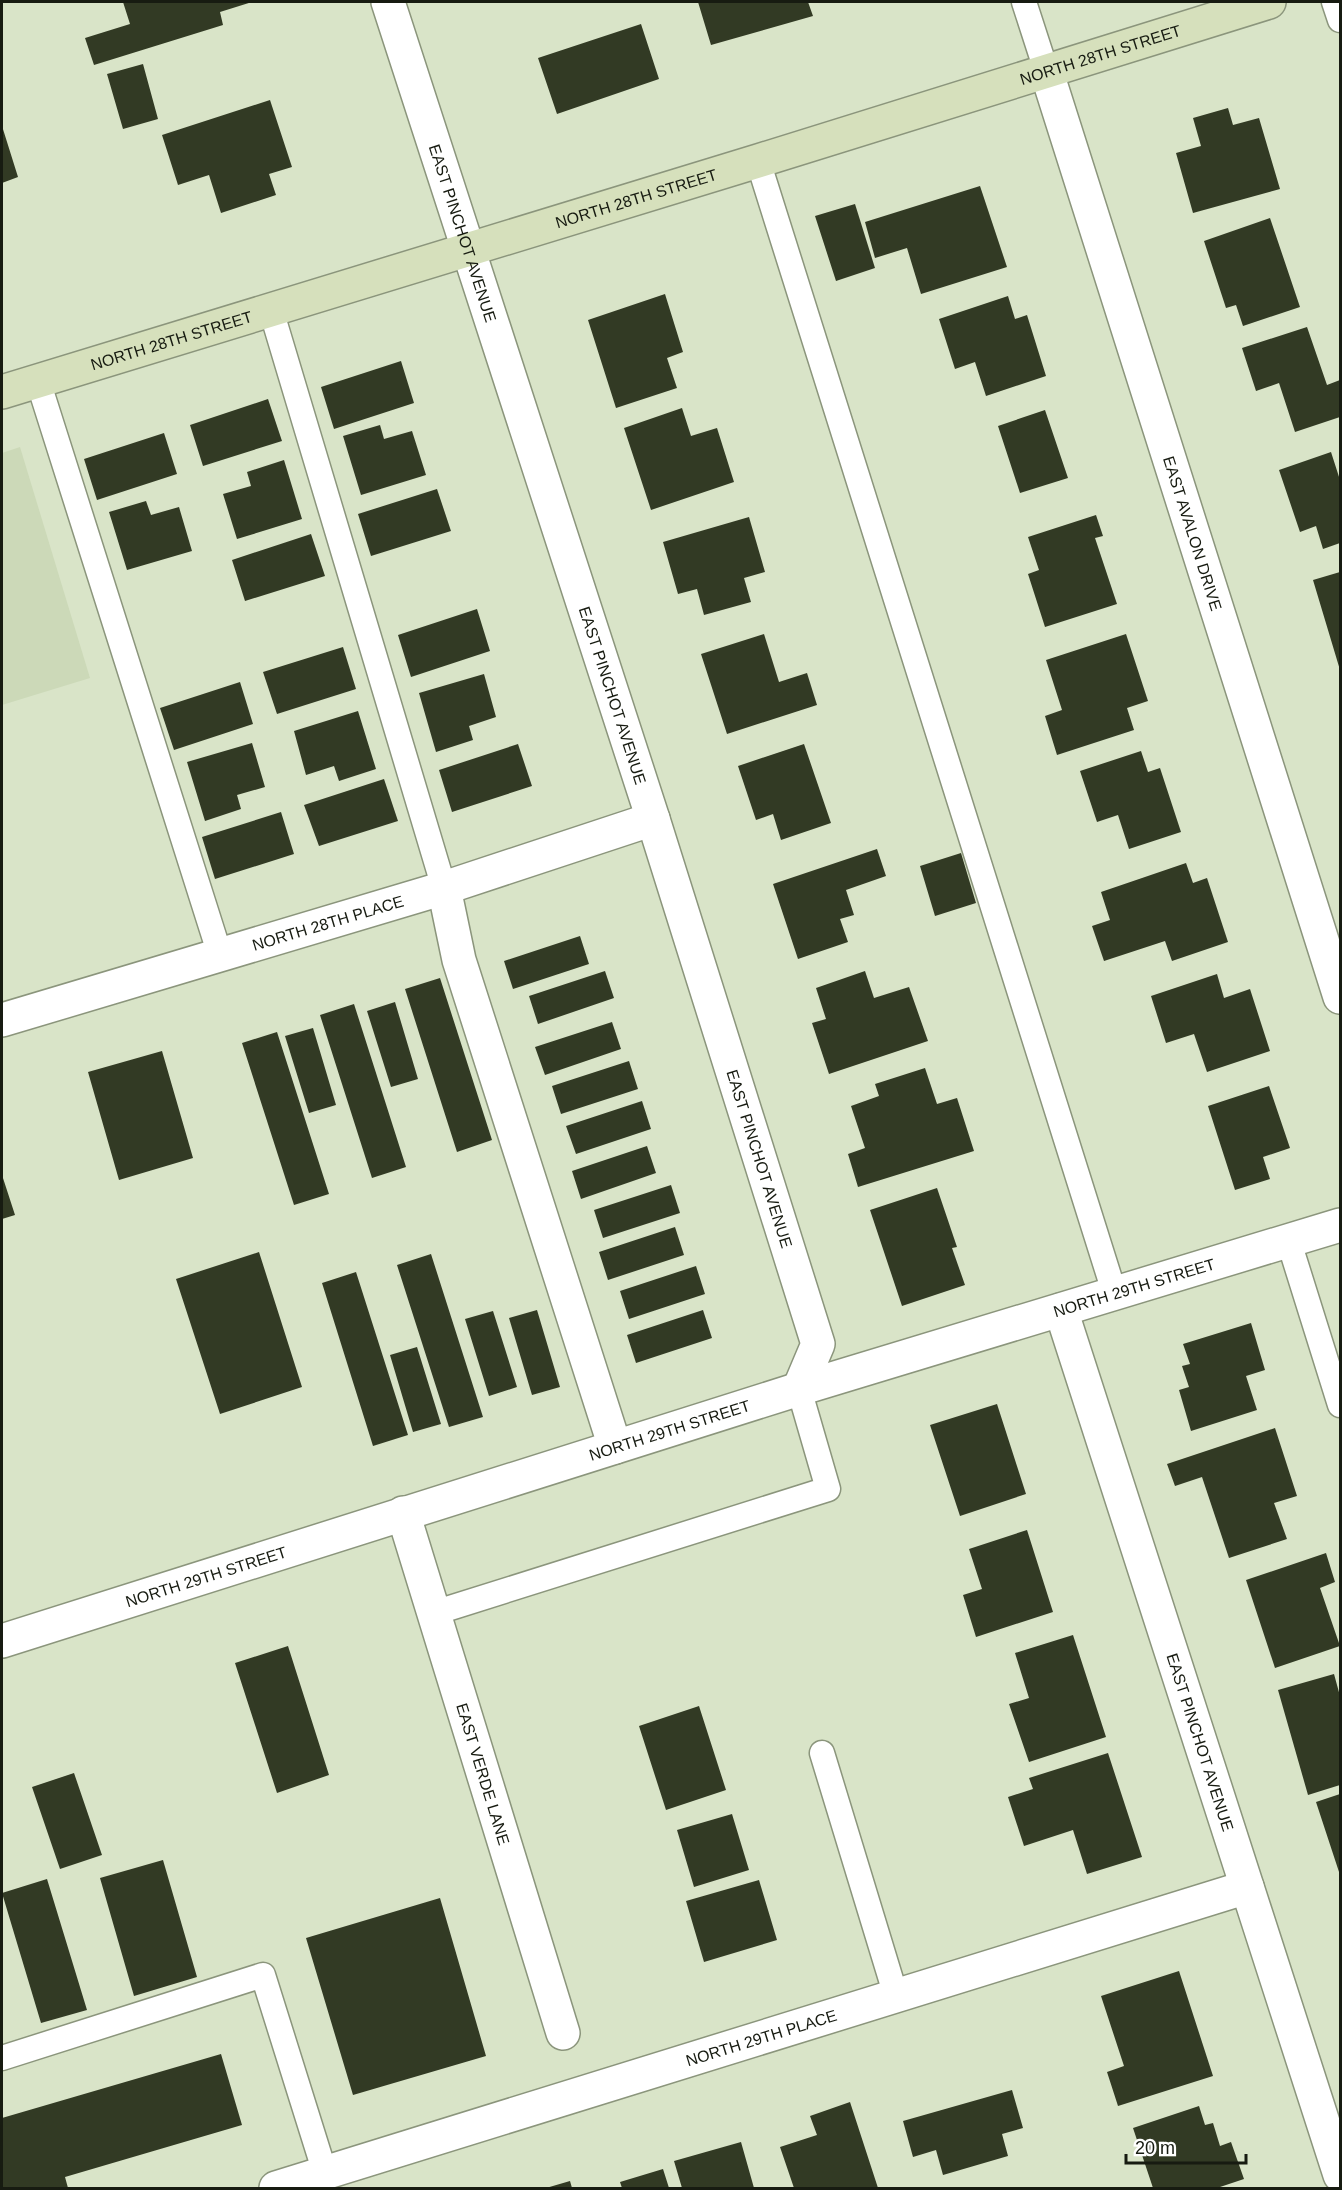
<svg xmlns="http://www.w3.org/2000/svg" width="1342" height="2190" font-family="Helvetica,sans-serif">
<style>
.built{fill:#ccd9b8}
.building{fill:#323a24}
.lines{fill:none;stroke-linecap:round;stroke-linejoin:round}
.lane-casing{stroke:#8b957c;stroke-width:27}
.street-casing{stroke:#8b957c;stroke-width:36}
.secondary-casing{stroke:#8b957c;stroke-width:36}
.lane{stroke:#fff;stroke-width:24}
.street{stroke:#fff;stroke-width:33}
.secondary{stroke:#d6e0bc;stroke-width:33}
.labels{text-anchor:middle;stroke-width:6;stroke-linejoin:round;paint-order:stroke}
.street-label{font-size:16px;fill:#171b11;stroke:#fff}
</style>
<rect width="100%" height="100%" fill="#d9e4c8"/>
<!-- built -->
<path class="built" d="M 20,447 L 90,678 L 2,705 L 2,453 Z"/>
<!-- building -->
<path class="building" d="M 123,2 L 252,2 L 220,12 L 223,25 L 94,65 L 85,38 L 130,24 Z
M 698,2 L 808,2 L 813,16 L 711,45 Z
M 641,24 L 659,79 L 557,114 L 538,58 Z
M 143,64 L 158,119 L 123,129 L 107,74 Z
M 270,100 L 292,167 L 269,174 L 276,195 L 221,213 L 209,175 L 178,185 L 162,135 Z
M 1228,108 L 1233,125 L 1259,118 L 1280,189 L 1193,213 L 1176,153 L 1201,146 L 1193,118 Z
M 2,126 L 18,177 L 2,183 Z
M 980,186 L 1007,267 L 921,294 L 907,248 L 875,258 L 865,222 Z
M 855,204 L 875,268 L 836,281 L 815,216 Z
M 1270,218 L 1300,307 L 1243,326 L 1236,305 L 1226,308 L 1204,241 Z
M 665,294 L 683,352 L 667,358 L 677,388 L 616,408 L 588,320 Z
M 1008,296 L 1015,319 L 1027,315 L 1046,376 L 986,396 L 975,362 L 955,369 L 939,319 Z
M 1307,327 L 1327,385 L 1340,380 L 1340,417 L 1295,432 L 1279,383 L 1256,391 L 1242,348 Z
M 401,361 L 414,403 L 334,429 L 321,387 Z
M 268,399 L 282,441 L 203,466 L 190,425 Z
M 682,408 L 691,436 L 717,428 L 734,482 L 651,510 L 624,428 Z
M 1045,410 L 1068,478 L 1020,493 L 998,426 Z
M 380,425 L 384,439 L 412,431 L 426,475 L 361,495 L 343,436 Z
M 164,433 L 177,474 L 97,500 L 84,459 Z
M 1331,452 L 1340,480 L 1340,543 L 1323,549 L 1316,526 L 1300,532 L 1279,470 Z
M 284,460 L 302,519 L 237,539 L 223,494 L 251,486 L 247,472 Z
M 437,489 L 451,531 L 371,556 L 358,514 Z
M 146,501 L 151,515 L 179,507 L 192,551 L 127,570 L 109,512 Z
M 1096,515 L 1103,536 L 1095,538 L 1117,604 L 1045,627 L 1028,574 L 1039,570 L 1028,537 Z
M 749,517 L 765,572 L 744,578 L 751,602 L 704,615 L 697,589 L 678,594 L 663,542 Z
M 311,534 L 325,576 L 245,601 L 232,560 Z
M 1340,572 L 1340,670 L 1313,580 Z
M 477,609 L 490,651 L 411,677 L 398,635 Z
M 764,634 L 779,682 L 807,673 L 817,705 L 727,734 L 701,654 Z
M 1126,634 L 1148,701 L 1127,708 L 1134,730 L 1057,755 L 1045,716 L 1062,710 L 1046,660 Z
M 343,647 L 356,689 L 277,714 L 263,672 Z
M 484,674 L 496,717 L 469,726 L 473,740 L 436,752 L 419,693 Z
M 240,682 L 253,724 L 174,750 L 160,708 Z
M 358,711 L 376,769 L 339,781 L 334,766 L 306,775 L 294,731 Z
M 252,743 L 265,787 L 237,795 L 241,809 L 205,821 L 187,762 Z
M 518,744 L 532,786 L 452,812 L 439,770 Z
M 804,744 L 831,823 L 781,840 L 773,814 L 756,820 L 738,766 Z
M 1141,751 L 1148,772 L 1160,768 L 1181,832 L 1129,849 L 1118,815 L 1097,822 L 1080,771 Z
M 384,779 L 398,821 L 319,846 L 304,805 Z
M 281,812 L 294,854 L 215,879 L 202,837 Z
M 877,849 L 886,876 L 846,890 L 854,915 L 840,919 L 848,942 L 798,959 L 773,884 Z
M 961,853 L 976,903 L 935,916 L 920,866 Z
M 1186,863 L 1193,883 L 1207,878 L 1228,942 L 1172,961 L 1165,941 L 1104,961 L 1092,926 L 1110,920 L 1101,892 Z
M 580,936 L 589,964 L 513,989 L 504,961 Z
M 605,971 L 614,998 L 538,1024 L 529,996 Z
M 865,971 L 874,998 L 909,987 L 928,1041 L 829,1074 L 812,1023 L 826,1019 L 816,988 Z
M 1217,974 L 1224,998 L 1250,989 L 1270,1051 L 1207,1072 L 1194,1034 L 1166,1043 L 1151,996 Z
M 440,978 L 492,1140 L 457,1152 L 405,989 Z
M 395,1002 L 418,1079 L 391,1087 L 367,1011 Z
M 354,1004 L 406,1167 L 372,1178 L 320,1015 Z
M 612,1022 L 621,1049 L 545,1075 L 535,1047 Z
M 313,1028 L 336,1105 L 309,1113 L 285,1036 Z
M 277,1032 L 329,1194 L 294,1205 L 242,1043 Z
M 162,1051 L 193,1158 L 119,1180 L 88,1072 Z
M 629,1061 L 638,1089 L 561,1114 L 552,1086 Z
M 925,1068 L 937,1104 L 957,1098 L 974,1151 L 858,1187 L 848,1154 L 865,1148 L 851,1106 L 879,1096 L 875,1084 Z
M 1269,1086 L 1290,1148 L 1263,1157 L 1270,1179 L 1235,1190 L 1208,1106 Z
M 642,1101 L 651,1129 L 576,1154 L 566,1126 Z
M 647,1146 L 656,1173 L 581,1199 L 572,1171 Z
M 2,1175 L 15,1215 L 2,1219 Z
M 671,1185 L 680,1213 L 603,1238 L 594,1210 Z
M 937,1188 L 957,1247 L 952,1248 L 965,1285 L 902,1306 L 870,1210 Z
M 675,1227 L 684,1255 L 608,1280 L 599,1252 Z
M 259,1252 L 302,1387 L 220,1414 L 176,1279 Z
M 431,1254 L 483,1417 L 449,1427 L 397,1265 Z
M 696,1266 L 705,1294 L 629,1319 L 620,1291 Z
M 356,1272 L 408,1435 L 373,1446 L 322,1283 Z
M 537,1310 L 560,1387 L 532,1395 L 509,1318 Z
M 703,1310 L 712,1338 L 636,1363 L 627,1335 Z
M 493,1311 L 517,1387 L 489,1396 L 465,1319 Z
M 1251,1323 L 1265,1370 L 1246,1376 L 1257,1410 L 1191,1431 L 1179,1390 L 1189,1387 L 1182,1366 L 1190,1364 L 1183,1344 Z
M 417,1347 L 441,1424 L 413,1432 L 390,1355 Z
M 997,1404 L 1026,1494 L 960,1516 L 930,1425 Z
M 1275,1428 L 1297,1496 L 1274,1503 L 1287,1539 L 1229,1558 L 1202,1477 L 1175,1486 L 1167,1464 Z
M 1027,1530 L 1053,1612 L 976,1637 L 963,1595 L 982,1589 L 969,1549 Z
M 1326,1553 L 1335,1582 L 1320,1588 L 1340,1646 L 1275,1668 L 1246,1580 Z
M 1073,1635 L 1106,1737 L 1029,1762 L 1009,1704 L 1029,1698 L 1015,1653 Z
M 288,1646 L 329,1775 L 277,1793 L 235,1663 Z
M 1334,1674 L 1340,1696 L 1340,1785 L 1308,1795 L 1278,1690 Z
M 699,1706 L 726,1790 L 666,1810 L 639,1726 Z
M 1108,1753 L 1142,1857 L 1087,1874 L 1073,1830 L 1024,1846 L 1008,1797 L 1033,1789 L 1029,1778 Z
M 74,1773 L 102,1855 L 60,1869 L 32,1787 Z
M 1340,1794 L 1340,1875 L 1316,1802 Z
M 732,1814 L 749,1870 L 694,1887 L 677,1830 Z
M 163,1860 L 197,1977 L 134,1996 L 100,1878 Z
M 47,1879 L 87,2010 L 41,2023 L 2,1893 Z
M 759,1880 L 777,1940 L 704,1962 L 686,1901 Z
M 440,1898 L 486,2056 L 353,2095 L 306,1938 Z
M 1179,1971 L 1213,2076 L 1118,2106 L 1107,2072 L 1124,2066 L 1101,1996 Z
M 221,2054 L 242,2125 L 65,2177 L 68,2188 L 2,2188 L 2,2118 Z
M 1012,2090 L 1023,2128 L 1002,2134 L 1008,2156 L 943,2175 L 936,2150 L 913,2157 L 903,2121 Z
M 850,2102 L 878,2188 L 794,2188 L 780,2147 L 817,2135 L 810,2116 Z
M 1199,2106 L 1205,2125 L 1213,2123 L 1220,2146 L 1231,2142 L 1244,2179 L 1217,2188 L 1153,2188 L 1133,2128 Z
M 741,2142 L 754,2188 L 682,2188 L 674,2161 Z
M 663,2169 L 669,2188 L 622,2188 L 620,2182 Z
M 570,2181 L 572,2188 L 546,2188 Z"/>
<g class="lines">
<defs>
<path id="lane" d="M 1024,2 L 1046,70
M 1334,2 L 1340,20
M 758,161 L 1115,1295
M 271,310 L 444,888
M 38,381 L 220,955
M 1289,1242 L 1340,1405
M 434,1613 L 828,1489 L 799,1389
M 822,1753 L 896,1996
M 2,2058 L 263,1975 L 325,2173"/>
<g id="street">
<path id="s1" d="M 388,2 L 653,819 L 818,1344 L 799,1389"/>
<path id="s2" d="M 1046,70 L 1340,997"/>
<path d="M 444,888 L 459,960 L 615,1447"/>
<path id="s3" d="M 2,1020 L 444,888 L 653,819"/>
<path id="s4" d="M 1061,1310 L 1340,2175"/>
<path id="s5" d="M 403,1513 L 563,2033"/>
<path id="s6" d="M 2,1641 L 799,1389 L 1340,1225"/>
<path id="s7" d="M 276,2188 L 1247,1887"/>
</g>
<g id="secondary">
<path id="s8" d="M 2,392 L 758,161 L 1269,2"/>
</g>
</defs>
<!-- lane casing -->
<use href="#lane" class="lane-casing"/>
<!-- street casing -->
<use href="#street" class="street-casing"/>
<!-- secondary casing -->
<use href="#secondary" class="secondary-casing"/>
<!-- lane -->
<use href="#lane" class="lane"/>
<!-- street -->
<use href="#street" class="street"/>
<!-- secondary -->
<use href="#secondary" class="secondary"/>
</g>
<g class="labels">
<!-- street labels -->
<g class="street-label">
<text dy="6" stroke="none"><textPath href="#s8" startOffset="1149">NORTH 28TH STREET</textPath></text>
<text dy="6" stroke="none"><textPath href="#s8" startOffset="663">NORTH 28TH STREET</textPath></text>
<text dy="6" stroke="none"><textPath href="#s1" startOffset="243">EAST PINCHOT AVENUE</textPath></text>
<text dy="6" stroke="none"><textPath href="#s8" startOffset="177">NORTH 28TH STREET</textPath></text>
<text dy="6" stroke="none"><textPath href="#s2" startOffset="486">EAST AVALON DRIVE</textPath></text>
<text dy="6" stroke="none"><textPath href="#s1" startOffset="729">EAST PINCHOT AVENUE</textPath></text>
<text dy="6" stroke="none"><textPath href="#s3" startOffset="340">NORTH 28TH PLACE</textPath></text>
<text dy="6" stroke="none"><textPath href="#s1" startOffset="1215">EAST PINCHOT AVENUE</textPath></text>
<text dy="6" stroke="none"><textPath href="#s6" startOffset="1186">NORTH 29TH STREET</textPath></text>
<text dy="6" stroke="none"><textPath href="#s6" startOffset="700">NORTH 29TH STREET</textPath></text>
<text dy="6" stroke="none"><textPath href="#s6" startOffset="214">NORTH 29TH STREET</textPath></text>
<text dy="6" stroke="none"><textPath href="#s4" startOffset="454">EAST PINCHOT AVENUE</textPath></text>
<text dy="6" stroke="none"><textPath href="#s5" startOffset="273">EAST VERDE LANE</textPath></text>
<text dy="6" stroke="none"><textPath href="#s7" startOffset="508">NORTH 29TH PLACE</textPath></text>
</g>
</g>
<!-- border -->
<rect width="1342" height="2190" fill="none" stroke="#171b11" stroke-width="6"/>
<!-- scale -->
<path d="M1126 2154v9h120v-9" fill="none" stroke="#171b11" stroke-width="3"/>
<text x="1135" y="2154" font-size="18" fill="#171b11" stroke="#ffffff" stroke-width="4.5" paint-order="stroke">20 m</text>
</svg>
